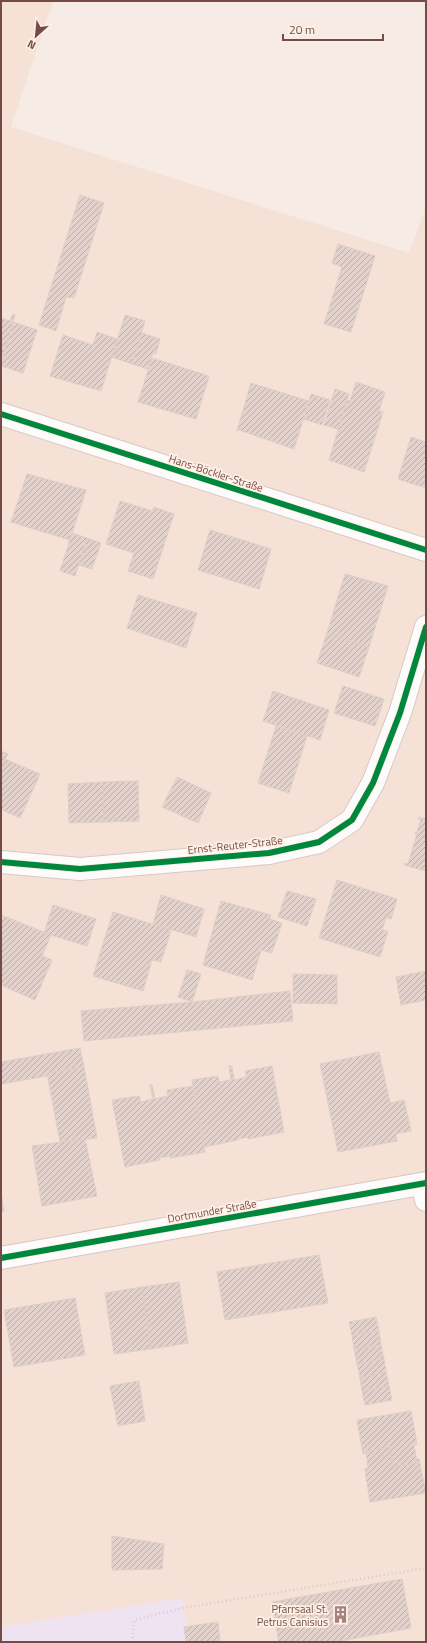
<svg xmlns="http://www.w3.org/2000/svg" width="427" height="1643" font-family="'Titillium Web',sans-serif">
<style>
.residential{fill:#f5e1d6}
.education{fill:#efe3f1}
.building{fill:url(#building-hatch);stroke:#e0cdc7}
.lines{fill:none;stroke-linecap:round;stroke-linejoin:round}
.minor-casing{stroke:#d8c9c4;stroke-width:24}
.secondary-casing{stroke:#d7c7c2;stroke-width:24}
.path{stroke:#d7cbc8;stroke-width:2.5;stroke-dasharray:1 3;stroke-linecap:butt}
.minor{stroke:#fefcfb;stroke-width:22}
.secondary{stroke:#fefcfb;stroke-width:22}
.cycleway-casing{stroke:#fff0e6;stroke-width:8}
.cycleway{stroke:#00873e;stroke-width:6}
.labels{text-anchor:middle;stroke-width:3.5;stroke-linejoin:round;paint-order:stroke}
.street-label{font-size:11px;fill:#754c45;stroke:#fff0e6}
.poi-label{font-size:11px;fill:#754c45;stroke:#fff0e6;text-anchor:end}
</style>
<defs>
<pattern id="building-hatch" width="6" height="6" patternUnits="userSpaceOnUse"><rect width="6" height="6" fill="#e3d2cc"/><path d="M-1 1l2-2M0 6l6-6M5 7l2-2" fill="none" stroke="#bdada7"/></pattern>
</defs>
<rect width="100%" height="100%" fill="#f7ece5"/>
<!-- residential -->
<path class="residential" d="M 1,1 L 53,1 L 11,127 L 409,253 L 426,207 L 426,1642 L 1,1642 Z"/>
<!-- education -->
<path class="education" d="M 182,1598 L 188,1626 L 184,1627 L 186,1642 L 1,1642 L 1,1627 Z"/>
<!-- building -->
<path class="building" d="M 80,195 L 104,203 L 74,298 L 66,297 L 56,331 L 39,325 Z
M 338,244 L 375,256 L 351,332 L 324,324 L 342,267 L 332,263 Z
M 13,314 L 15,315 L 1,362 L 1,318 L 10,321 Z
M 125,315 L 145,321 L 132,364 L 112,357 Z
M 13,322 L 37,330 L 23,373 L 1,366 Z
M 97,332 L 117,339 L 101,391 L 50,376 L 63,335 L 93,345 Z
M 142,333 L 160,339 L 156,354 L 153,353 L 148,369 L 132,364 Z
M 152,358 L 209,376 L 196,419 L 138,402 Z
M 356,382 L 385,392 L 379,411 L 383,412 L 364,472 L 329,460 L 347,400 L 350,401 Z
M 251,383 L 309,401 L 294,449 L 239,430 L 237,431 Z
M 335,389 L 349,394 L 338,429 L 324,425 Z
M 311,394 L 330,400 L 322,425 L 304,419 Z
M 411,437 L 426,442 L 426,488 L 398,479 Z
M 27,474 L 86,490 L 70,540 L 11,522 Z
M 120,501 L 152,511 L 154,507 L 174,514 L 153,579 L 128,571 L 134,553 L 106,544 Z
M 210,530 L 271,549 L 259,589 L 198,570 Z
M 72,533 L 87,538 L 75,576 L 60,571 Z
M 87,538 L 101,543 L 92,569 L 79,565 Z
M 345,574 L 388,586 L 369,647 L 327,633 Z
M 138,595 L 197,613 L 186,648 L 127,628 Z
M 327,633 L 369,647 L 359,677 L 317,663 Z
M 343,686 L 384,699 L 375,726 L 334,713 Z
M 273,691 L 329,710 L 320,740 L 263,721 Z
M 276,726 L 307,736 L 289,793 L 258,783 Z
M 1,751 L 8,754 L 5,759 L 40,774 L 20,818 L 1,809 Z
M 177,777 L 211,793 L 198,823 L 162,807 Z
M 138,781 L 139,821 L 104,822 L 103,782 Z
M 103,782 L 104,822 L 69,823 L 68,784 Z
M 419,817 L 426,819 L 426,871 L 404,865 L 404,863 L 408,864 L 417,834 L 415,834 L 415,832 L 417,832 L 421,819 L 418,819 Z
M 337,880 L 397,899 L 391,919 L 386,918 L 382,930 L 388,931 L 380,957 L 319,938 Z
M 287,891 L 316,899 L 307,926 L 278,917 Z
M 161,895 L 204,909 L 196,937 L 153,924 Z
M 221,901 L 271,915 L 270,919 L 282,923 L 272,953 L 261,950 L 252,980 L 203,965 Z
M 53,905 L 96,919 L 87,946 L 44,933 Z
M 113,912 L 171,930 L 161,962 L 152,960 L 143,991 L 93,976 Z
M 1,915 L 51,935 L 42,956 L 52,960 L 35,1000 L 1,985 Z
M 187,970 L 201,974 L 192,1002 L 178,997 Z
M 426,971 L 426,1000 L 401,1005 L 396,977 Z
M 293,974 L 337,975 L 337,1004 L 293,1003 Z
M 290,991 L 293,1021 L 84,1041 L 81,1011 L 192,1002 Z
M 80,1048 L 84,1067 L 47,1073 L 47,1076 L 1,1084 L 1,1062 Z
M 379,1052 L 390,1103 L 404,1100 L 411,1131 L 396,1134 L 397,1141 L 338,1152 L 320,1064 Z
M 229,1066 L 232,1066 L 234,1080 L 247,1077 L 245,1071 L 272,1066 L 284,1132 L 248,1139 L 248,1137 L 238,1139 L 238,1140 L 204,1147 L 192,1080 L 218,1076 L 219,1082 L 231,1080 Z
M 84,1067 L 97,1138 L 60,1142 L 47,1073 Z
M 150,1085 L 152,1085 L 155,1099 L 168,1096 L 167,1090 L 193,1086 L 205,1152 L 170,1158 L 170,1156 L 159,1158 L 160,1160 L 125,1167 L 112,1100 L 139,1096 L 141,1102 L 153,1099 Z
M 85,1139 L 97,1196 L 42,1206 L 32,1146 Z
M 1,1192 L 4,1211 L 1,1212 Z
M 319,1255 L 328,1303 L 225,1320 L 217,1272 Z
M 179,1282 L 188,1343 L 151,1349 L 142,1287 Z
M 142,1287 L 151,1349 L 114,1354 L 105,1293 Z
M 75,1298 L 85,1355 L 14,1367 L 4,1310 Z
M 376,1317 L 379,1331 L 352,1335 L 349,1322 Z
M 379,1331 L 381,1345 L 354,1349 L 352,1335 Z
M 381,1345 L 384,1359 L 357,1364 L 354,1349 Z
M 384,1359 L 386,1372 L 360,1378 L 357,1364 Z
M 386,1372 L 389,1386 L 362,1391 L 360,1378 Z
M 139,1381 L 145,1421 L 118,1426 L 110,1386 Z
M 389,1386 L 392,1400 L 365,1405 L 362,1391 Z
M 411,1411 L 417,1444 L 414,1445 L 417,1463 L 393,1467 L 390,1447 L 366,1451 L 366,1453 L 363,1454 L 357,1420 Z
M 390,1447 L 393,1467 L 417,1463 L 416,1460 L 419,1459 L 426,1493 L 370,1502 L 365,1469 L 368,1468 L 366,1451 Z
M 112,1536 L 164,1544 L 162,1569 L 112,1570 Z
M 402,1579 L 411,1628 L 335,1642 L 279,1642 L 272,1602 Z
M 218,1622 L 220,1642 L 186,1642 L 184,1627 Z"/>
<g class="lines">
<defs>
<path id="minor" d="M 1,414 L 426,550
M 1,862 L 80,869 L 269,853 L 319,842 L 352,820 L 373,783 L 400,713 L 426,627
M 423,1184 L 426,1200"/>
<path id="secondary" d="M 1,1258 L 426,1183"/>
</defs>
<!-- minor casing -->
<use href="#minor" class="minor-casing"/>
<!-- secondary casing -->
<use href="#secondary" class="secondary-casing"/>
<!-- path -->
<path class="path" d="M 132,1642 L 134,1620 L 183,1608 L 426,1568"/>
<!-- minor -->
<use href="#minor" class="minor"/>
<!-- secondary -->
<use href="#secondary" class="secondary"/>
<defs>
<path id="cycleway" d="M 1,414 L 426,550
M 1,862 L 80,869 L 269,853 L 319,842 L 352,820 L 373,783 L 400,713 L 426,627
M 1,1258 L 426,1183"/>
</defs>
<!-- cycleway casing -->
<use href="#cycleway" class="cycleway-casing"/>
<!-- cycleway -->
<use href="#cycleway" class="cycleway"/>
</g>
<!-- icons -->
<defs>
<symbol id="building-bare" viewBox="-9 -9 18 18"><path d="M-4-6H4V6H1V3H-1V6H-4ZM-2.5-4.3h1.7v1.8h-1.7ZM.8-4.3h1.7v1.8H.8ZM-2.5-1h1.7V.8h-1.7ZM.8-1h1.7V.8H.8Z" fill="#a2847d" stroke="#fff0e6" stroke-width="2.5" paint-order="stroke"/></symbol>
</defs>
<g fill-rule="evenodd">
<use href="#building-bare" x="328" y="1602" width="25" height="25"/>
</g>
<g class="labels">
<!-- street labels -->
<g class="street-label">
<text transform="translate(216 473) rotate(18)" y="4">Hans-Böckler-Straße</text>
<text transform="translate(235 845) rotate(-6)" y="4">Ernst-Reuter-Straße</text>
<text transform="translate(212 1211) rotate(-10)" y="4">Dortmunder Straße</text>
</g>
<!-- poi labels -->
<g class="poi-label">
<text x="328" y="1613">Pfarrsaal St.<tspan x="328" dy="13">Petrus Canisius</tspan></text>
</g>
</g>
<!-- border -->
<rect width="427" height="1643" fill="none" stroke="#754c45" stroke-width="4"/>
<!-- north arrow -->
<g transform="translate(36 36) rotate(207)" stroke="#fff0e6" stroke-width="3" paint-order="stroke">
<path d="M0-3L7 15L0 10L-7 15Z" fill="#754c45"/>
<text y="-6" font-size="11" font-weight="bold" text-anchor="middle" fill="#754c45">N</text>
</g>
<!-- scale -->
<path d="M283 34v6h100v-6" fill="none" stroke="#754c45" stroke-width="2"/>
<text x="289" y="34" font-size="12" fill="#754c45" stroke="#fff0e6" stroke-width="3" paint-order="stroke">20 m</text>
</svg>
